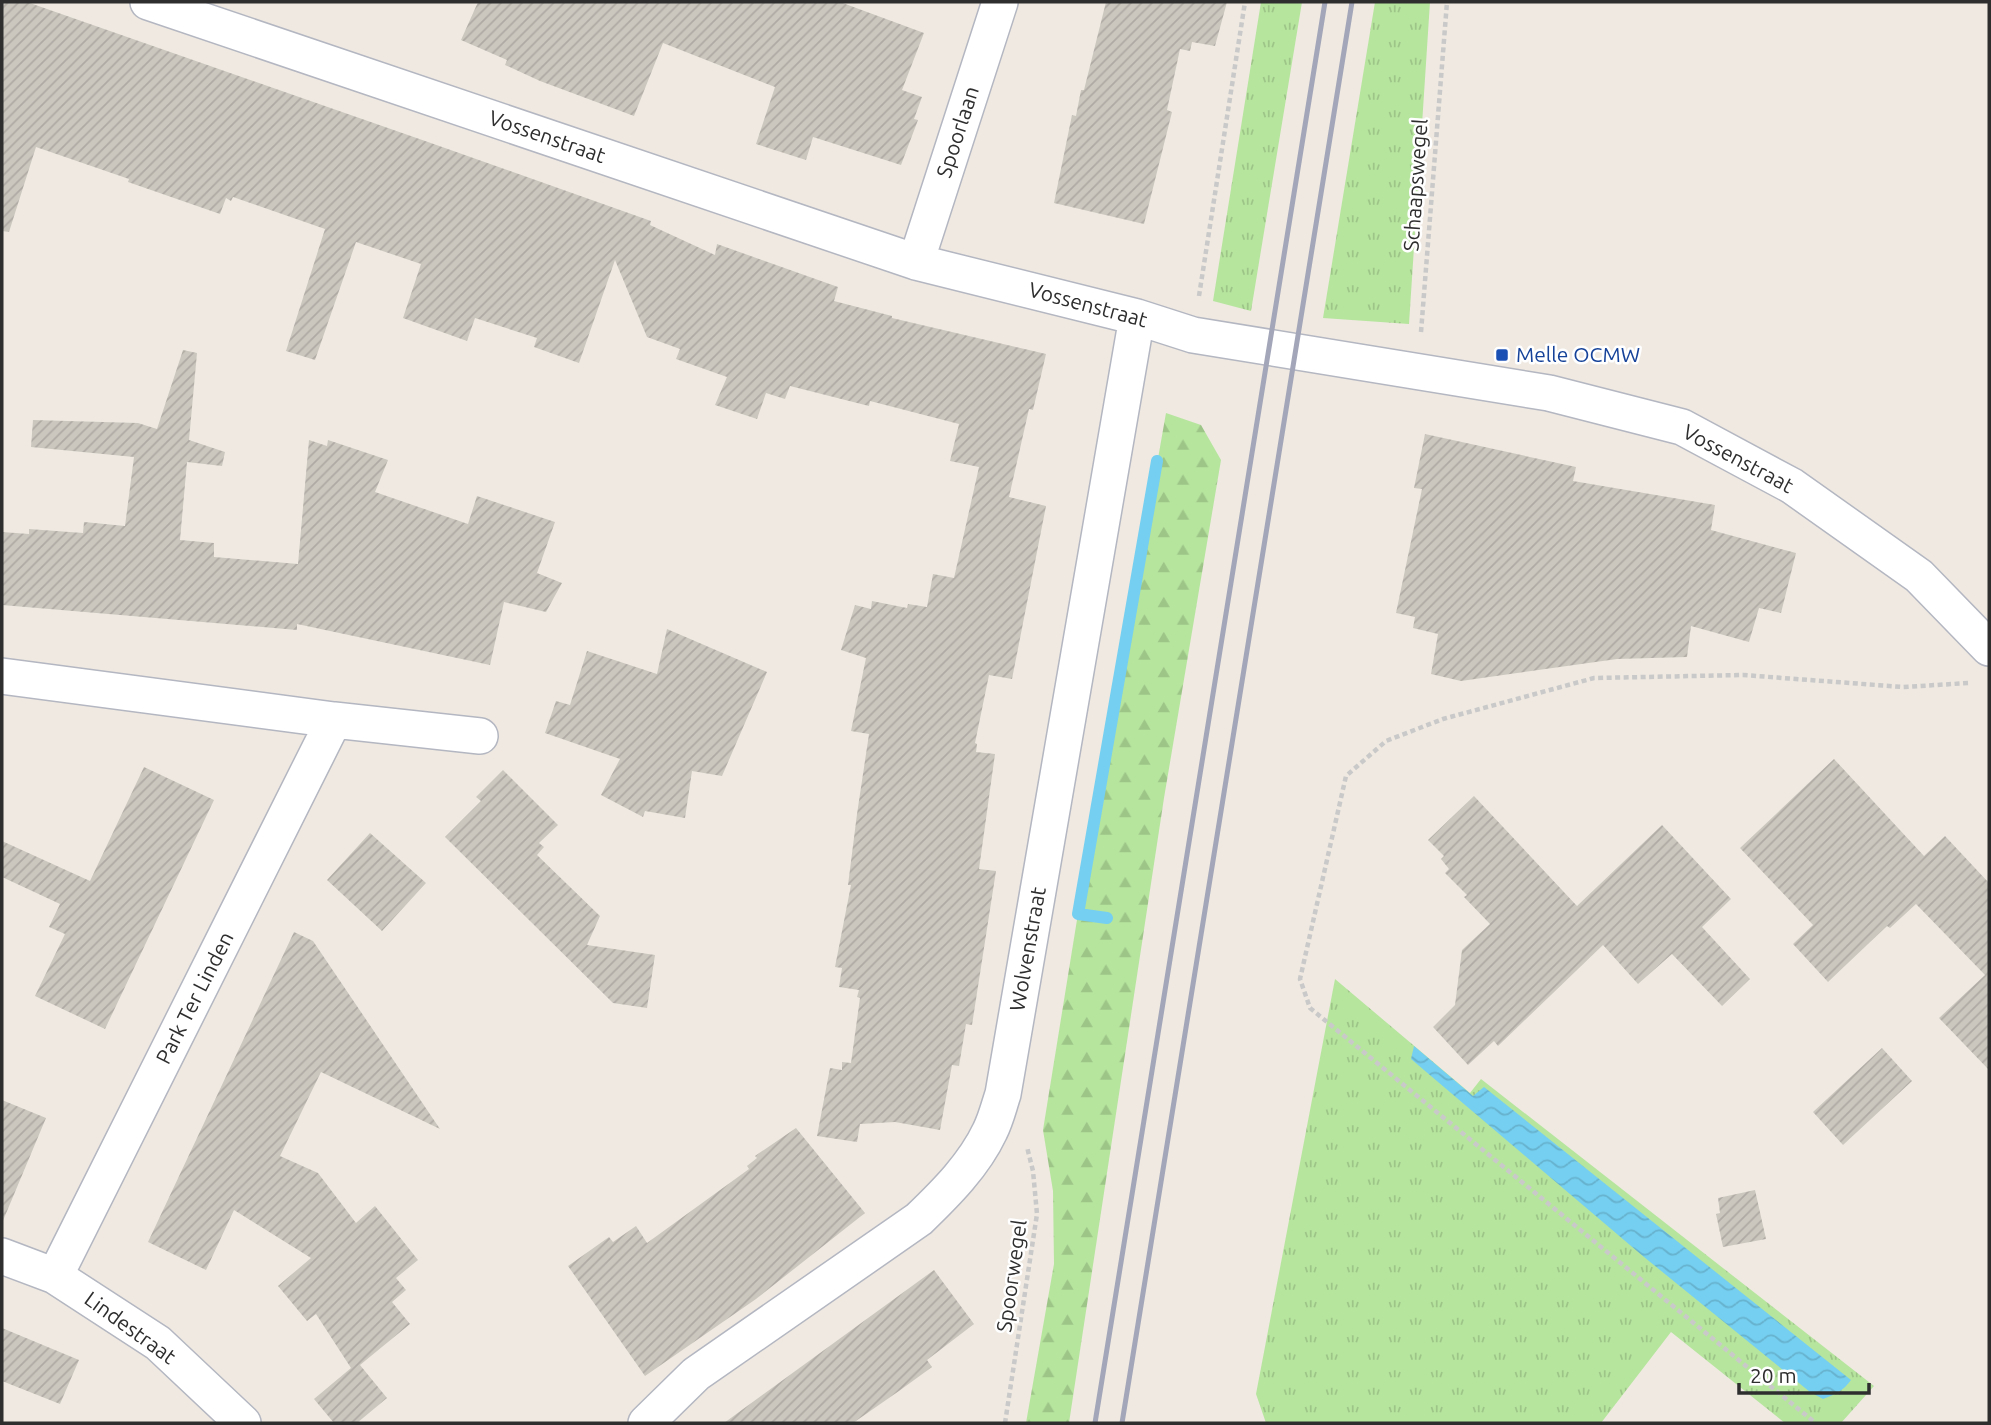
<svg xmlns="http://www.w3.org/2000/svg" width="1991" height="1425" font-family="Ubuntu,sans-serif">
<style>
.grass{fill:url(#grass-tufts)}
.forest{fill:url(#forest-firs)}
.water{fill:url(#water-waves)}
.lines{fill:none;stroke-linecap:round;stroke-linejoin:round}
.stream{stroke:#75cff0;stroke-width:12}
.building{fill:url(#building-hatch)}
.street-casing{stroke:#b4b7c1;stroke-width:38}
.path{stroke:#c9c9c9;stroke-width:4.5;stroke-dasharray:5 3.5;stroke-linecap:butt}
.street{stroke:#fff;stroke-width:35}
.rail{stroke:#a3a6b8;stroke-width:5}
.transit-dot{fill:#1a4fb4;stroke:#fff;stroke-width:2.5}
.labels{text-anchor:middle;stroke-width:5;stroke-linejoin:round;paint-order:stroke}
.street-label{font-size:21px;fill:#2e2e2e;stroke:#fff}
.transit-label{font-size:21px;fill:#164399;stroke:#fff;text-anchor:start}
</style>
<defs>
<pattern id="grass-tufts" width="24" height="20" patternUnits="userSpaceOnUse" patternTransform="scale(1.75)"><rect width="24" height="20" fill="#b6e59e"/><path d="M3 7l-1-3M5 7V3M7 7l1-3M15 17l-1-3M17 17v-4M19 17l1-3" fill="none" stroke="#9dc588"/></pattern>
<pattern id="forest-firs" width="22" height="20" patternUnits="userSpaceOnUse" patternTransform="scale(1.75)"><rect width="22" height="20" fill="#b6e59e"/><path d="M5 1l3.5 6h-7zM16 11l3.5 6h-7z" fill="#9dc588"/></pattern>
<pattern id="water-waves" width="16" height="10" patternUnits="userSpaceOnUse" patternTransform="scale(1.75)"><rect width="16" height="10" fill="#75cff0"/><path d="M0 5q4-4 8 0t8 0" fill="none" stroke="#66b2ce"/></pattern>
<pattern id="building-hatch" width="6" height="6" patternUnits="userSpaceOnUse" patternTransform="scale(1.75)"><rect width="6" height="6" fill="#cbc7bf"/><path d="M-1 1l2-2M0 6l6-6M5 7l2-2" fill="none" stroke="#afaba4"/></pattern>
</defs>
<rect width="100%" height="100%" fill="#efe9e1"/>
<!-- grass -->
<path class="grass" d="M 1261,2 L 1302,2 L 1251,311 L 1213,301 Z
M 1375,2 L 1430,2 L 1409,324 L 1323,318 Z
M 1335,979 L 1470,1093 L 1481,1079 L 1874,1386 L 1841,1423 L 1785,1423 L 1671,1332 L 1601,1423 L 1266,1423 L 1256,1394 Z"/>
<!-- forest -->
<path class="forest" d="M 1166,413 L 1201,425 L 1221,460 L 1164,798 L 1069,1423 L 1026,1423 L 1054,1264 L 1053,1191 L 1043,1130 L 1081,895 Z"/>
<!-- water -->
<path class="water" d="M 1414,1046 L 1473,1096 L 1484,1087 L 1851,1380 C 1843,1391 1836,1394 1823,1399 L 1810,1392 L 1644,1257 L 1411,1059 Z"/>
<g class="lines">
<!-- stream -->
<path class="stream" d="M 1107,918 L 1078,914 L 1157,461"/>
</g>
<!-- building -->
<path class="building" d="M 2,2 L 27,2 L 428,142 L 651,221 L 650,225 L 715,255 L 717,244 L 838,287 L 834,301 L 892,316 L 892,318 L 1046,354 L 1033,410 L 1029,409 L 1009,497 L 1046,506 L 1012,679 L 989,675 L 975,743 L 977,744 L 976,752 L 995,754 L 979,869 L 996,871 L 972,1025 L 966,1024 L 959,1066 L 952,1065 L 940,1130 L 895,1122 L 860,1124 L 857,1142 L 817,1136 L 830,1068 L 842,1070 L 842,1062 L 851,1063 L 860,998 L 857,997 L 859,990 L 839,987 L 842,968 L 835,967 L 851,885 L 848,885 L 857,814 L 869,734 L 851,731 L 866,658 L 841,650 L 855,605 L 871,609 L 872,601 L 907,608 L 908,604 L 927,607 L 933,574 L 954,578 L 979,467 L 950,461 L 959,424 L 870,401 L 869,406 L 790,386 L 785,399 L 766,393 L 757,419 L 715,405 L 727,377 L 676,359 L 680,349 L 647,337 L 615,260 L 579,363 L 534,347 L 537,338 L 475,318 L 467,341 L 403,318 L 421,264 L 356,242 L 315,360 L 286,351 L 325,229 L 233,197 L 231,201 L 226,198 L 220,214 L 128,182 L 129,179 L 36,147 L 9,232 L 2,231 Z
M 478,2 L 840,2 L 924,33 L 902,90 L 922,97 L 914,119 L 918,120 L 901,165 L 813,137 L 806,160 L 756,144 L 775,87 L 663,43 L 634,116 L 540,81 L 505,65 L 507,60 L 461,40 Z
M 1106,2 L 1227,2 L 1215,46 L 1192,42 L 1190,51 L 1180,49 L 1167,110 L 1172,112 L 1144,224 L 1054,203 L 1072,115 L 1076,116 L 1081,90 L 1084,90 Z
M 183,350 L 197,353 L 189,440 L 225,452 L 222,466 L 187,462 L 180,540 L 214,543 L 214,557 L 298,564 L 309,440 L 327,446 L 328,440 L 388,460 L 375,492 L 468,524 L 477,496 L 555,522 L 537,573 L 562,583 L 546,612 L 504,602 L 490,665 L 297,624 L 297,630 L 2,605 L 2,532 L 29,534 L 29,529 L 83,533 L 84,522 L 125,526 L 134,457 L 31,447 L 33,420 L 138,423 L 157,429 Z
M 1425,434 L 1576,467 L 1573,481 L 1715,505 L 1711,530 L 1796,553 L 1781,613 L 1759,608 L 1749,642 L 1691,626 L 1687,657 L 1617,659 L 1461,681 L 1431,674 L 1438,634 L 1413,628 L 1415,617 L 1396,613 L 1422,489 L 1414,488 Z
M 667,629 L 767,672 L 722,776 L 692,771 L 685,818 L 645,811 L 643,817 L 601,795 L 620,759 L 545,733 L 556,701 L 570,705 L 587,651 L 657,674 Z
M 1834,759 L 1924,856 L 1945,836 L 1989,883 L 1989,1070 L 1939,1018 L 1985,975 L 1916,904 L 1890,928 L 1887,926 L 1828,982 L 1793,944 L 1813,925 L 1740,848 Z
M 144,767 L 214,800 L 105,1029 L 35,996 L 65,934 L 49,927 L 60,904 L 2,877 L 2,841 L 90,881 Z
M 503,770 L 558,825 L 539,843 L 544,847 L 537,855 L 600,916 L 587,945 L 655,955 L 647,1008 L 613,1003 L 445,837 L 481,801 L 476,797 Z
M 1474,796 L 1577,906 L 1662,825 L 1731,899 L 1702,927 L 1750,979 L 1722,1006 L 1672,954 L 1638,984 L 1603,945 L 1498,1046 L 1494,1041 L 1468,1065 L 1433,1027 L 1455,1005 L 1462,950 L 1490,924 L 1464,897 L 1467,895 L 1445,873 L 1449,869 L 1441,859 L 1444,856 L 1428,840 Z
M 370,833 L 426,883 L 382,931 L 327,880 Z
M 294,932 L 313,941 L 440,1129 L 321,1072 L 280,1156 L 318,1173 L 356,1223 L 375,1206 L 418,1260 L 396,1278 L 406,1290 L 392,1302 L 410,1324 L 360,1365 L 387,1398 L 357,1423 L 334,1423 L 314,1399 L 351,1368 L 316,1314 L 307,1321 L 278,1286 L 311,1258 L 234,1210 L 206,1270 L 148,1242 Z
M 1882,1048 L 1912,1081 L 1843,1145 L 1813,1112 Z
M 2,1100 L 46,1118 L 2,1223 Z
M 796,1128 L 865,1213 L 756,1299 L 645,1376 L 568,1266 L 609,1237 L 613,1242 L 636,1226 L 647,1243 L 749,1169 L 747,1166 L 757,1158 L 755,1156 Z
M 1755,1190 L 1766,1239 L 1723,1247 L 1716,1214 L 1720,1213 L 1718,1198 Z
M 934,1270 L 974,1324 L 927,1360 L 932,1367 L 899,1391 L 853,1423 L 724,1423 Z
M 2,1328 L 79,1360 L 60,1404 L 2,1381 Z"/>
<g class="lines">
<defs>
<path id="street" d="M 148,2 L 916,262 L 1137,317 L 1193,335 L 1549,393 L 1682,427 L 1792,486 L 1919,576 L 1989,648
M 916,262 L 1000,2
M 2,676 L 334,720 L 55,1276
M 334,720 L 480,736
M 2,1256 L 55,1276 L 158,1343 L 243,1423
M 646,1423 L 696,1374 L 919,1219 C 946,1193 974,1165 990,1131 C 996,1119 999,1106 1003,1094 L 1137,317"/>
</defs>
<!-- street casing -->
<use href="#street" class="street-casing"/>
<!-- path -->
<path class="path" d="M 1199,296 L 1245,2
M 1421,332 L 1447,2
M 1813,1421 L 1310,1008 L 1300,979 L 1346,776 L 1386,741 L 1443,719 L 1594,678 L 1743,675 L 1903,687 L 1969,683
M 1005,1423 L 1037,1214 L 1033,1171 L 1027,1147"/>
<!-- street -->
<use href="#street" class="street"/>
<!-- rail -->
<path class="rail" d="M 1095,1423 L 1325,2
M 1122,1423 L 1352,2"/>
</g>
<!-- markers -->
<rect class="transit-dot" x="1495" y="348" width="14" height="14" rx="3.5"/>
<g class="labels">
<!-- street labels -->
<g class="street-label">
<text transform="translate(958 132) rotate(-72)" y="7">Spoorlaan</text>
<text transform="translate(547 137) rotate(19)" y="7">Vossenstraat</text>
<text transform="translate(1416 185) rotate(-86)" y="7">Schaapswegel</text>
<text transform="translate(1088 305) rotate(15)" y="7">Vossenstraat</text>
<text transform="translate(1738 459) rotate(28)" y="7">Vossenstraat</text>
<text transform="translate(1028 949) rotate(-80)" y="7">Wolvenstraat</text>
<text transform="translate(195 998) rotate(-63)" y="7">Park Ter Linden</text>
<text transform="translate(1012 1276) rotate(-82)" y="7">Spoorwegel</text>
<text transform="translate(130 1328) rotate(36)" y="7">Lindestraat</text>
</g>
<!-- transit labels -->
<g class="transit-label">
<text x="1516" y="362">Melle OCMW</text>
</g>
</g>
<!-- border -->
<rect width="1991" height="1425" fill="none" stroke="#2e2e2e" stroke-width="7"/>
<!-- scale -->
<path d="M1739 1383v10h130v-10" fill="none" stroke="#2e2e2e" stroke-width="3.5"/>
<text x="1750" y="1383" font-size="21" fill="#2e2e2e" stroke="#ffffff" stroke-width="5" paint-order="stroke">20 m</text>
</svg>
